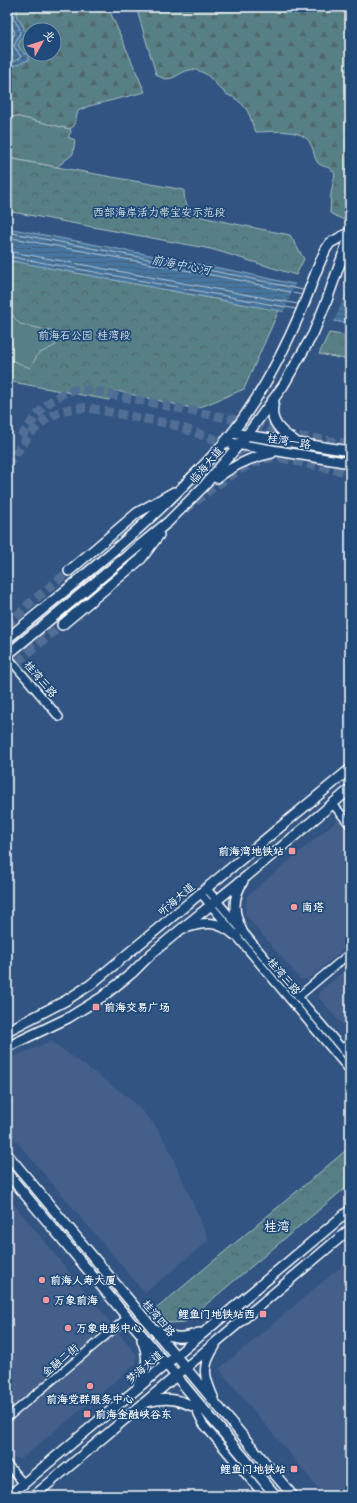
<svg xmlns="http://www.w3.org/2000/svg" width="357" height="1503" font-family="Kalam,'LXGW WenKai TC',sans-serif">
<style>
.built{fill:#455f8b}
.grass{fill:url(#grass-tufts);stroke:#aabfc2}
.forest{fill:url(#forest-firs);stroke:#aabfc2;fill-rule:evenodd}
.park{fill:url(#park-crowns);stroke:#aabfc2}
.garden{fill:#567f86;stroke:#aabfc2}
.water{fill:url(#water-rules);stroke:#8fadc7}
.pier{fill:#325482}
.lines{fill:none;stroke-linecap:round;stroke-linejoin:round}
.shore{stroke:#b4c8d9;stroke-width:1}
.major-tunnel{stroke:#516e95;stroke-width:9;stroke-dasharray:9 4.5;stroke-linecap:butt}
.minor-casing{stroke:#fff;stroke-width:10}
.major-casing{stroke:#fff;stroke-width:12}
.minor{stroke:#1f4a7a;stroke-width:7}
.major{stroke:#1f4a7a;stroke-width:9}
.poi-dot{fill:#ff9aa2;stroke:#1f4a7a;stroke-width:1.5}
.labels{text-anchor:middle;stroke-width:3.5;stroke-linejoin:round;paint-order:stroke}
.park-label{font-size:11px;fill:#d5dfe1;stroke:#1f4a7a}
.street-label{font-size:11px;fill:#fff;stroke:#1f4a7a}
.poi-label{font-size:11px;font-weight:bold;fill:#fff;stroke:#1f4a7a;text-anchor:start}
.water-label{font-size:12px;font-style:italic;fill:#d0dde8;stroke:#1f4a7a}
.quarter-label{font-size:13px;fill:#fff;stroke:#1f4a7a}
</style>
<defs>
<pattern id="grass-tufts" width="24" height="20" patternUnits="userSpaceOnUse"><rect width="24" height="20" fill="#567f86"/><path d="M3 7l-1-3M5 7V3M7 7l1-3M15 17l-1-3M17 17v-4M19 17l1-3" fill="none" stroke="#516669"/></pattern>
<pattern id="forest-firs" width="22" height="20" patternUnits="userSpaceOnUse"><rect width="22" height="20" fill="#567f86"/><path d="M5 1l3.5 6h-7zM16 11l3.5 6h-7z" fill="#516669"/></pattern>
<pattern id="park-crowns" width="20" height="18" patternUnits="userSpaceOnUse"><rect width="20" height="18" fill="#567f86"/><path d="M2 6a3 3 0 1 1 6 0M12 15a3 3 0 1 1 6 0" fill="none" stroke="#516669"/></pattern>
<pattern id="water-rules" width="6" height="5" patternUnits="userSpaceOnUse"><rect width="6" height="5" fill="#4476a1"/><path d="M0 2.5h6" fill="none" stroke="#485f72"/></pattern>
</defs>
<rect width="100%" height="100%" fill="#325482"/>
<filter id="ink" filterUnits="userSpaceOnUse"><feTurbulence type="fractalNoise" baseFrequency=".025" numOctaves="2"/><feDisplacementMap in="SourceGraphic" scale="8" xChannelSelector="R" yChannelSelector="G"/><feConvolveMatrix kernelMatrix="1 2 1 2 8 2 1 2 1" color-interpolation-filters="sRGB"/></filter>
<g filter="url(#ink)">
<!-- built -->
<path class="built" d="M 350,810 L 350,944 L 307,980 L 300,979 L 245,914 L 247,896 Z
M 350,966 L 350,1030 L 347,1030 L 319,998 L 320,991 Z
M 51,1041 L 128,1097 L 142,1111 L 156,1127 L 168,1147 L 209,1240 L 145,1293 L 7,1130 L 7,1060 Z
M 7,1196 L 137,1355 L 136,1364 L 21,1459 L 14,1458 L 7,1449 Z
M 350,1259 L 350,1496 L 325,1496 L 219,1369 Z"/>
<!-- grass -->
<path class="grass" d="M 15,116 L 70,129 L 71,132 L 68,137 L 75,140 L 73,154 L 57,167 L 7,158 C 7,145 2,122 15,116 Z
M 329,333 L 350,336 L 350,360 L 319,354 Z"/>
<!-- forest -->
<path class="forest" d="M 17,7 L 108,7 L 145,92 L 89,106 L 78,111 L 74,126 L 70,129 L 15,116 L 12,117 L 7,124 L 7,65 L 15,66 L 19,63 L 29,60 C 25,56 20,50 18,45 L 23,36 L 23,26 L 17,17 ZM 30,30 L 54,30 L 54,54 L 30,54 Z
M 136,7 L 350,7 L 350,223 L 330,213 L 331,193 L 335,174 C 328,164 325,169 318,163 C 314,159 314,150 311,145 C 304,127 272,132 256,132 C 252,127 252,119 248,112 C 245,106 239,101 233,97 C 230,96 227,95 225,93 C 215,85 210,73 196,70 C 180,67 172,88 156,74 Z"/>
<!-- park -->
<path class="park" d="M 7,158 L 184,190 C 184,206 188,208 201,217 L 290,235 L 304,259 L 296,275 L 211,249 L 7,211 Z
M 7,260 L 236,303 L 279,310 L 244,389 L 196,409 L 112,390 L 109,400 L 7,381 Z
M 350,1147 L 350,1184 L 185,1322 L 169,1323 L 156,1309 Z"/>
<!-- garden -->
<path class="garden" d="M 7,309 L 20,324 L 51,331 L 56,345 L 38,354 L 30,368 L 7,358 L 7,349 L 12,343 L 7,336 Z"/>
<!-- water -->
<path class="water" d="M 7,7 L 17,7 L 17,17 L 23,26 L 25,33 L 18,45 C 19,49 22,50 24,54 L 27,54 L 29,60 C 21,62 15,68 7,65 Z
M 7,228 L 240,272 L 284,282 L 350,295 L 350,324 L 7,260 Z"/>
<!-- pier -->
<path class="pier" d="M 296,282 L 346,292 L 334,322 L 283,313 Z"/>
<g class="lines">
<!-- shore -->
<path class="shore" d="M 7,57 L 12,56 L 9,44 L 15,33 L 8,19 L 8,7
M 7,62 L 14,62 L 21,57 L 14,46 L 20,33 L 19,27 L 13,18 L 13,7
M 7,232 L 239,276 L 303,290
M 7,237 L 238,280 L 302,295
M 7,251 L 298,304
M 7,256 L 296,309"/>
<!-- major-tunnel -->
<path class="major-tunnel" d="M 21,437 C 34,418 51,393 76,390 C 85,389 95,391 104,393 L 285,430
M 286,437 L 313,438 L 350,444
M 281,458 L 350,473
M 7,466 C 29,435 46,405 89,408 L 171,424 L 230,445
M 191,482 C 215,464 243,445 273,439
M 185,510 C 209,491 235,468 265,459 C 274,457 283,455 292,454
M 7,626 L 29,604 L 69,571
M 27,649 L 46,626
M 7,670 L 62,625"/>
<defs>
<path id="minor" d="M 7,656 L 59,717
M 332,803 L 350,825
M 207,889 L 350,1058
M 201,894 L 350,1071
M 298,997 L 350,953
M 342,1049 L 350,1042
M 195,1405 L 198,1414 L 203,1424 L 264,1496
M 7,1418 L 127,1318
M 7,1464 L 24,1484"/>
<path id="major" d="M 274,402 C 268,421 281,432 295,441
M 232,433 L 350,451
M 224,442 L 350,463
M 217,478 C 234,465 251,457 272,453
M 69,571 L 137,513 L 174,492
M 62,625 L 141,559 L 159,535
M 7,639 C 70,586 136,536 193,476 C 212,457 231,437 246,414 C 268,382 286,346 301,311 C 310,290 316,269 326,249 L 330,243 L 350,232
M 7,655 L 168,522 L 204,486 L 247,435 L 283,386 L 313,334 L 327,300 L 350,235
M 185,928 C 206,921 218,921 235,935
M 242,931 C 233,912 232,899 243,881
M 7,1031 L 65,1001 L 90,985 L 350,769
M 7,1047 L 68,1018 L 102,997 L 132,973 L 151,954 L 180,930 L 247,876 L 350,789
M 7,1154 L 293,1496
M 7,1173 L 276,1496
M 155,1329 C 172,1338 180,1340 199,1333
M 138,1385 C 148,1370 149,1356 142,1340
M 213,1397 C 204,1376 201,1367 215,1346
M 147,1402 C 169,1396 181,1400 201,1410
M 9,1496 L 350,1210
M 34,1496 L 350,1229"/>
</defs>
<!-- minor casing -->
<use href="#minor" class="minor-casing"/>
<!-- major casing -->
<use href="#major" class="major-casing"/>
<!-- minor -->
<use href="#minor" class="minor"/>
<!-- major -->
<use href="#major" class="major"/>
</g>
</g>
<!-- markers -->
<g class="poi-dot">
<rect x="288" y="847" width="8" height="8" rx="2"/>
<circle cx="294" cy="907" r="4"/>
<rect x="92" y="1003" width="8" height="8" rx="2"/>
<circle cx="42" cy="1280" r="4"/>
<circle cx="46" cy="1300" r="4"/>
<rect x="259" y="1310" width="8" height="8" rx="2"/>
<circle cx="68" cy="1328" r="4"/>
<circle cx="90" cy="1386" r="4"/>
<rect x="83" y="1410" width="8" height="8" rx="2"/>
<rect x="290" y="1465" width="8" height="8" rx="2"/>
</g>
<g class="labels">
<!-- park labels -->
<g class="park-label">
<text x="159" y="216">西部海岸活力带宝安示范段</text>
<text x="84" y="339">前海石公园 桂湾段</text>
</g>
<!-- street labels -->
<g class="street-label">
<text transform="translate(289 441) rotate(9)" y="4">桂湾一路</text>
<text transform="translate(206 465) rotate(-49)" y="4">临海大道</text>
<text transform="translate(41 679) rotate(50)" y="4">桂湾三路</text>
<text transform="translate(176 899) rotate(-40)" y="4">听海大道</text>
<text transform="translate(284 976) rotate(50)" y="4">桂湾三路</text>
<text transform="translate(159 1318) rotate(50)" y="4">桂湾四路</text>
<text transform="translate(60 1360) rotate(-40)" y="4">金融二街</text>
<text transform="translate(144 1367) rotate(-40)" y="4">梦海大道</text>
</g>
<!-- poi labels -->
<g class="poi-label">
<text x="284" y="855" text-anchor="end">前海湾地铁站</text>
<text x="302" y="911">南塔</text>
<text x="104" y="1011">前海交易广场</text>
<text x="50" y="1284">前海人寿大厦</text>
<text x="54" y="1304">万象前海</text>
<text x="255" y="1318" text-anchor="end">鲤鱼门地铁站西</text>
<text x="76" y="1332">万象电影中心</text>
<text x="90" y="1403" text-anchor="middle">前海党群服务中心</text>
<text x="95" y="1418">前海金融峡谷东</text>
<text x="286" y="1473" text-anchor="end">鲤鱼门地铁站</text>
</g>
<!-- water labels -->
<g class="water-label">
<text transform="translate(181 265) rotate(11)" y="4">前海中心河</text>
</g>
<!-- quarter labels -->
<g class="quarter-label">
<text x="277" y="1231">桂湾</text>
</g>
</g>
<!-- margin -->
<rect width="357" height="1503" fill="none" stroke="#1f4a7a" stroke-width="24"/>
<rect x="12" y="12" width="333" height="1479" fill="none" stroke="#fff" stroke-width="1.5" filter="url(#ink)"/>
<!-- north arrow -->
<g transform="translate(42 42) rotate(51)"><circle r="19" fill="#1f4a7a" stroke="#7992af"/>
<path d="M0-3L7 15L0 10L-7 15Z" fill="#ff9aa2"/>
<text y="-6" font-size="11" font-weight="bold" text-anchor="middle" fill="#ffffff">北</text>
</g>
</svg>
